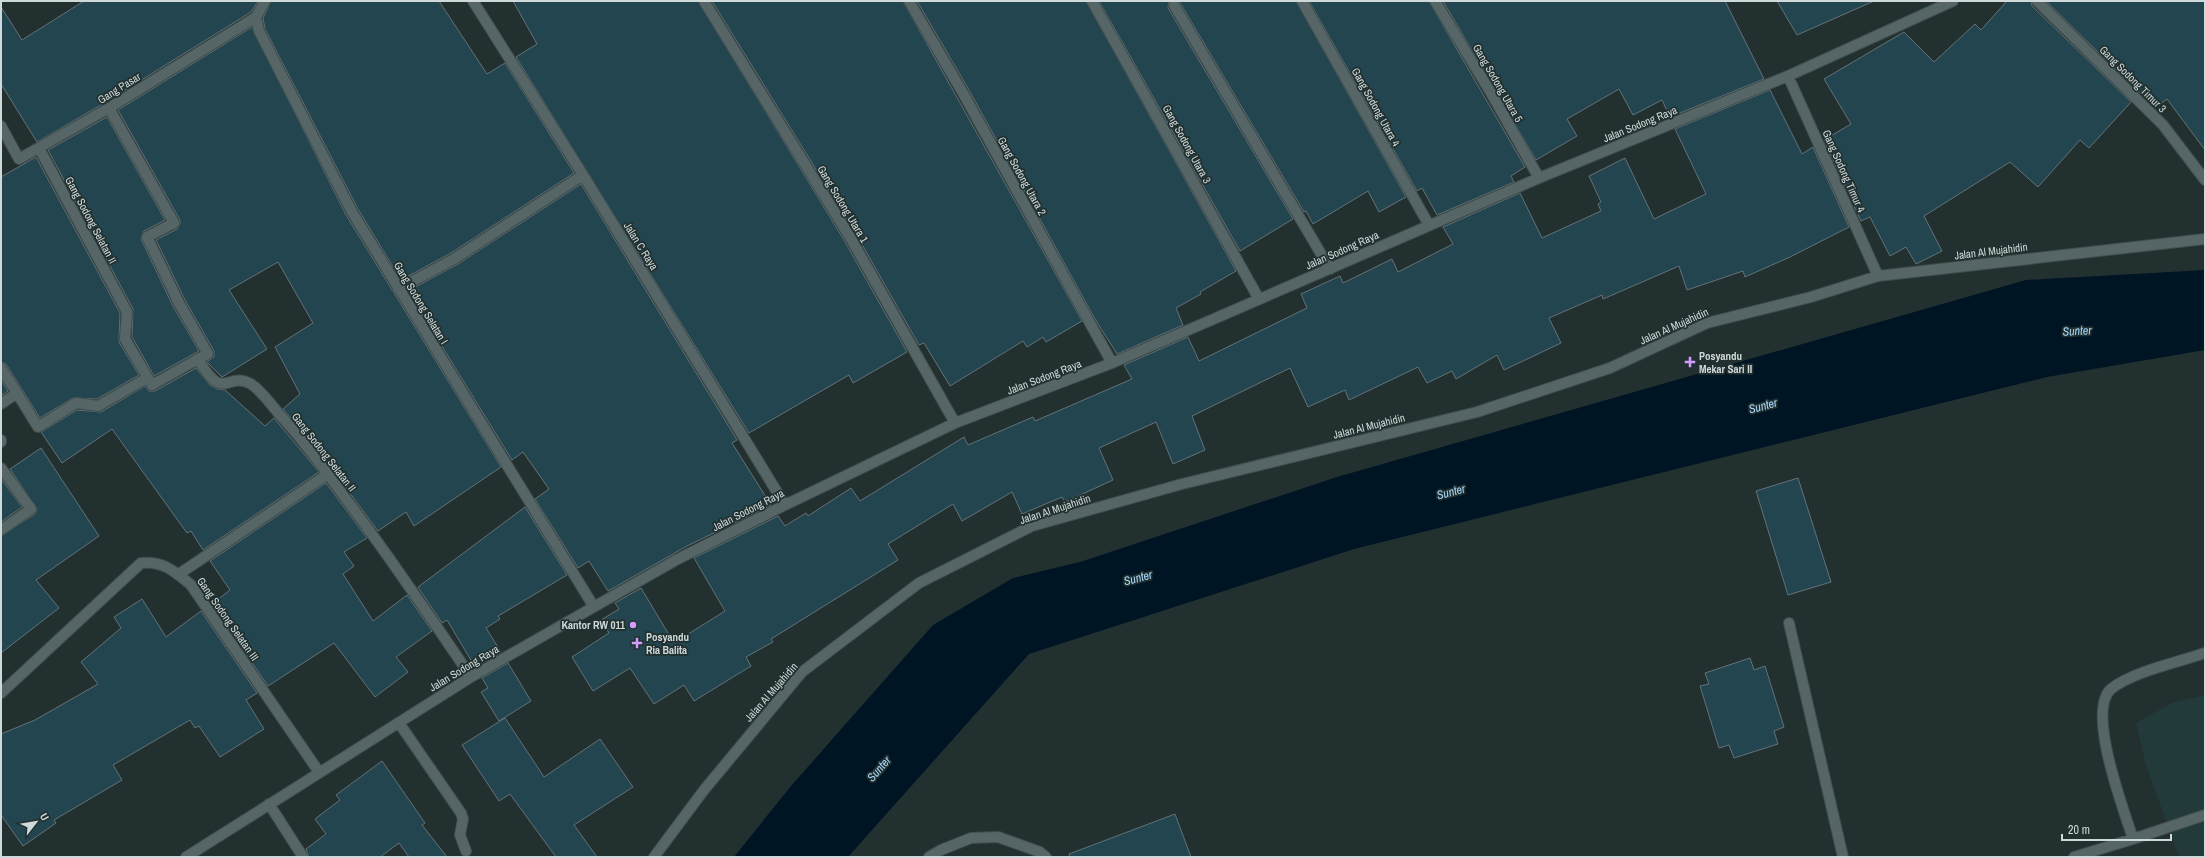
<svg xmlns="http://www.w3.org/2000/svg" width="2206" height="858" font-family="'Archivo Narrow',sans-serif">
<style>
.built{fill:#233a3a}
.water{fill:#001524}
.building{fill:#23454f;stroke:#647277}
.lines{fill:none;stroke-linecap:round;stroke-linejoin:round}
.minor-casing{stroke:#414e4e;stroke-width:12}
.minor{stroke:#566565;stroke-width:10}
.poi-dot{fill:#d09dff;stroke:#223030;stroke-width:1.5}
.labels{text-anchor:middle;stroke-width:3.5;stroke-linejoin:round;paint-order:stroke}
.street-label{font-size:11px;fill:#d0d9d9;stroke:#223030}
.poi-label{font-size:11px;font-weight:bold;fill:#d0d9d9;stroke:#223030;text-anchor:start}
.water-label{font-size:12px;font-style:italic;fill:#a8d9fe;stroke:#223030}
</style>
<rect width="100%" height="100%" fill="#223030"/>
<!-- built -->
<path class="built" d="M 2205,695 L 2205,857 L 2179,857 L 2146,765 L 2136,723 L 2172,703 Z"/>
<!-- water -->
<path class="water" d="M 2205,270 L 2205,350 L 2047,377 L 1354,549 L 1029,654 L 848,857 L 734,857 L 791,786 L 933,625 L 1013,578 L 1080,562 L 1337,477 L 2026,280 Z"/>
<!-- building -->
<path class="building" d="M 84,1 L 258,1 L 251,12 L 106,102 L 37,142 L 1,84 L 1,7 L 22,40 Z
M 271,1 L 439,1 L 487,74 L 505,63 L 574,173 L 451,253 L 401,280 L 358,209 L 265,29 L 263,18 Z
M 513,1 L 698,1 L 844,240 L 907,352 L 853,383 L 849,375 L 749,433 L 516,57 L 537,44 Z
M 712,1 L 903,1 L 1082,321 L 1046,342 L 1043,337 L 1027,347 L 1023,341 L 950,386 L 924,343 L 919,345 L 856,234 Z
M 917,1 L 1086,1 L 1236,271 L 1200,292 L 1201,294 L 1176,308 L 1183,325 L 1117,354 L 1095,319 L 969,90 Z
M 1099,1 L 1169,1 L 1168,8 L 1293,219 L 1240,251 Z
M 1179,1 L 1296,1 L 1406,197 L 1379,212 L 1368,191 L 1313,224 L 1306,211 L 1304,212 Z
M 1309,1 L 1429,1 L 1525,167 L 1511,176 L 1514,182 L 1437,215 L 1422,188 L 1417,191 Z
M 1443,1 L 1725,1 L 1764,79 L 1670,117 L 1662,100 L 1633,115 L 1619,89 L 1567,119 L 1577,136 L 1536,160 Z
M 1777,1 L 1874,1 L 1797,35 Z
M 2007,1 L 2031,1 L 2032,6 L 2131,102 L 2089,148 L 2080,140 L 2038,187 L 2010,162 L 1924,216 L 1942,251 L 1916,264 L 1906,247 L 1890,256 L 1870,217 L 1861,221 L 1824,140 L 1851,124 L 1824,79 L 1904,32 L 1934,62 L 1975,24 L 1981,30 Z
M 2046,1 L 2205,1 L 2205,150 L 2167,99 L 2155,108 Z
M 252,27 L 346,215 L 501,467 L 414,526 L 406,512 L 378,531 L 321,454 L 283,409 L 300,394 L 275,347 L 313,323 L 278,262 L 229,290 L 267,349 L 222,377 L 207,362 L 214,357 L 214,351 L 185,300 L 156,240 L 177,229 L 180,224 L 180,220 L 118,110 Z
M 1770,90 L 1802,154 L 1813,147 L 1849,227 L 1790,257 L 1745,277 L 1743,271 L 1687,290 L 1679,266 L 1603,299 L 1602,295 L 1549,318 L 1561,343 L 1504,370 L 1497,355 L 1456,379 L 1452,371 L 1427,383 L 1418,367 L 1349,400 L 1345,390 L 1308,407 L 1290,368 L 1192,416 L 1205,450 L 1173,464 L 1156,422 L 1099,448 L 1113,480 L 1065,502 L 1062,497 L 1022,514 L 1012,492 L 962,521 L 953,504 L 888,544 L 898,560 L 771,639 L 773,642 L 746,657 L 751,666 L 694,701 L 684,685 L 654,704 L 630,668 L 593,691 L 572,657 L 609,633 L 601,620 L 619,609 L 615,603 L 641,588 L 674,643 L 725,611 L 694,558 L 778,516 L 785,526 L 806,513 L 808,516 L 851,488 L 860,501 L 964,437 L 968,445 L 1033,417 L 1035,421 L 1132,379 L 1124,365 L 1188,337 L 1199,361 L 1307,308 L 1301,294 L 1340,276 L 1343,283 L 1392,259 L 1398,272 L 1453,244 L 1443,227 L 1520,193 L 1542,238 L 1601,211 L 1598,204 L 1601,202 L 1589,176 L 1625,158 L 1654,219 L 1706,194 L 1675,129 Z
M 107,117 L 165,220 L 144,231 L 141,239 L 173,306 L 199,351 L 154,376 L 132,337 L 133,309 L 48,150 Z
M 36,157 L 120,313 L 119,342 L 139,375 L 97,399 L 73,398 L 40,418 L 6,364 L 1,362 L 1,177 Z
M 581,184 L 737,440 L 732,443 L 771,505 L 687,546 L 608,591 L 589,561 L 578,568 L 535,499 L 549,489 L 523,452 L 512,460 L 408,291 L 458,264 Z
M 196,368 L 210,385 L 217,389 L 225,390 L 265,426 L 274,418 L 319,472 L 203,550 L 191,531 L 187,533 L 112,429 L 62,463 L 41,432 L 77,410 L 101,412 L 145,386 L 149,391 L 155,391 Z
M 1,380 L 8,391 L 1,396 Z
M 41,448 L 99,536 L 36,580 L 59,608 L 1,653 L 1,536 L 35,514 L 37,509 L 10,469 Z
M 1798,478 L 1831,582 L 1788,595 L 1756,491 Z
M 1,479 L 22,507 L 1,522 Z
M 326,483 L 367,538 L 344,552 L 354,566 L 343,574 L 373,621 L 407,595 L 432,631 L 396,657 L 408,672 L 375,697 L 334,643 L 268,686 L 212,604 L 230,590 L 210,561 Z
M 525,507 L 567,575 L 498,616 L 500,619 L 486,628 L 501,652 L 475,667 L 447,620 L 442,623 L 418,587 Z
M 142,599 L 166,637 L 201,611 L 257,693 L 246,700 L 264,729 L 220,757 L 199,726 L 195,728 L 190,720 L 113,765 L 122,780 L 54,820 L 56,823 L 23,846 L 1,815 L 1,734 L 35,720 L 98,684 L 81,662 L 121,628 L 114,617 Z
M 1750,658 L 1754,670 L 1765,666 L 1784,727 L 1774,731 L 1778,744 L 1734,758 L 1729,745 L 1719,748 L 1700,686 L 1709,684 L 1705,673 Z
M 508,663 L 531,701 L 499,721 L 481,692 L 488,688 L 482,678 Z
M 505,718 L 544,777 L 600,739 L 633,787 L 574,825 L 597,857 L 556,857 L 510,794 L 499,801 L 462,745 Z
M 382,761 L 425,823 L 422,825 L 447,857 L 409,857 L 399,843 L 380,857 L 309,857 L 306,849 L 326,834 L 315,819 L 340,800 L 336,795 Z
M 1175,814 L 1191,857 L 1070,857 L 1069,854 Z"/>
<g class="lines">
<defs>
<path id="minor" d="M 265,1 L 256,17 L 259,31 L 352,212 L 594,607
M 473,1 L 583,175 L 785,505
M 704,1 L 850,237 L 955,423
M 909,1 L 963,93 L 1112,363
M 1092,1 L 1259,299
M 1302,1 L 1429,225
M 1435,1 L 1491,93 L 1539,178
M 2037,1 L 2163,125 L 2205,180
M 1174,5 L 1330,269
M 1788,76 L 1878,276
M 109,108 L 174,223 L 147,237 L 179,303 L 208,354 L 198,359
M 1,126 L 19,159 L 109,108 L 256,17
M 39,148 L 127,312 L 125,339 L 152,385 L 198,359 C 225,405 226,370 251,384 C 262,391 272,406 280,415 C 306,443 327,473 349,503 C 392,560 431,618 471,677
M 398,289 L 454,259 L 583,175
M 1,368 L 17,393 L 1,404
M 17,393 L 38,427 L 76,403 L 98,406 L 147,378
M 1,440 L 1,442
M 1,468 L 31,509 L 1,530
M 179,574 L 328,474
M 1789,623 L 1843,857
M 1,693 L 141,563 C 164,561 174,571 191,585 L 319,772
M 399,723 L 461,813 L 463,819 L 460,835 L 466,851
M 269,804 L 303,857
M 2133,839 L 2205,815
M 186,857 L 471,677 L 676,560 L 785,505 L 955,423 L 1112,363 L 1539,178 L 1788,76 L 1953,1
M 654,857 L 704,790 L 802,672 L 919,583 L 1032,526 L 1182,484 L 1477,412 L 1610,368 L 1707,323 L 1811,297 L 1878,276 L 2205,239
M 929,857 L 941,850 L 971,838 L 998,837 L 1040,852 L 1046,857
M 2074,857 L 2133,839 C 2124,810 2086,711 2111,689 C 2131,672 2179,662 2205,653"/>
</defs>
<!-- minor casing -->
<use href="#minor" class="minor-casing"/>
<!-- minor -->
<use href="#minor" class="minor"/>
</g>
<!-- markers -->
<g class="poi-dot">
<path d="M1688 356h4v4h4v4h-4v4h-4v-4h-4v-4h4z"/>
<circle cx="633" cy="625" r="4"/>
<path d="M635 637h4v4h4v4h-4v4h-4v-4h-4v-4h4z"/>
</g>
<g class="labels">
<!-- street labels -->
<g class="street-label">
<text transform="translate(2133 79) rotate(45)" y="4">Gang Sodong Timur 3</text>
<text transform="translate(1498 83) rotate(60)" y="4">Gang Sodong Utara 5</text>
<text transform="translate(119 88) rotate(-32)" y="4">Gang Pasar</text>
<text transform="translate(1376 107) rotate(61)" y="4">Gang Sodong Utara 4</text>
<text transform="translate(1640 124) rotate(-22)" y="4">Jalan Sodong Raya</text>
<text transform="translate(1187 144) rotate(61)" y="4">Gang Sodong Utara 3</text>
<text transform="translate(1844 171) rotate(66)" y="4">Gang Sodong Timur 4</text>
<text transform="translate(1022 176) rotate(61)" y="4">Gang Sodong Utara 2</text>
<text transform="translate(843 204) rotate(59)" y="4">Gang Sodong Utara 1</text>
<text transform="translate(91 220) rotate(62)" y="4">Gang Sodong Selatan II</text>
<text transform="translate(641 246) rotate(58)" y="4">Jalan C Raya</text>
<text transform="translate(1342 250) rotate(-24)" y="4">Jalan Sodong Raya</text>
<text transform="translate(1991 251) rotate(-7)" y="4">Jalan Al Mujahidin</text>
<text transform="translate(421 303) rotate(59)" y="4">Gang Sodong Selatan I</text>
<text transform="translate(1674 326) rotate(-24)" y="4">Jalan Al Mujahidin</text>
<text transform="translate(1044 377) rotate(-21)" y="4">Jalan Sodong Raya</text>
<text transform="translate(1369 426) rotate(-14)" y="4">Jalan Al Mujahidin</text>
<text transform="translate(324 452) rotate(52)" y="4">Gang Sodong Selatan II</text>
<text transform="translate(1055 509) rotate(-18)" y="4">Jalan Al Mujahidin</text>
<text transform="translate(748 510) rotate(-27)" y="4">Jalan Sodong Raya</text>
<text transform="translate(228 619) rotate(55)" y="4">Gang Sodong Selatan III</text>
<text transform="translate(464 668) rotate(-31)" y="4">Jalan Sodong Raya</text>
<text transform="translate(771 692) rotate(-49)" y="4">Jalan Al Mujahidin</text>
</g>
<!-- poi labels -->
<g class="poi-label">
<text x="1699" y="360">Posyandu<tspan x="1699" dy="13">Mekar Sari II</tspan></text>
<text x="625" y="629" text-anchor="end">Kantor RW 011</text>
<text x="646" y="641">Posyandu<tspan x="646" dy="13">Ria Balita</tspan></text>
</g>
<!-- water labels -->
<g class="water-label">
<text transform="translate(2077 331) rotate(-3)" y="4">Sunter</text>
<text transform="translate(1763 406) rotate(-15)" y="4">Sunter</text>
<text transform="translate(1451 492) rotate(-15)" y="4">Sunter</text>
<text transform="translate(1138 578) rotate(-15)" y="4">Sunter</text>
<text transform="translate(879 769) rotate(-49)" y="4">Sunter</text>
</g>
</g>
<!-- border -->
<rect width="2206" height="858" fill="none" stroke="#d0d9d9" stroke-width="4"/>
<!-- north arrow -->
<g transform="translate(36 822) rotate(59)" stroke="#223030" stroke-width="3" paint-order="stroke">
<path d="M0-3L7 15L0 10L-7 15Z" fill="#d0d9d9"/>
<text y="-6" font-size="11" font-weight="bold" text-anchor="middle" fill="#d0d9d9">U</text>
</g>
<!-- scale -->
<path d="M2062 834v6h109v-6" fill="none" stroke="#d0d9d9" stroke-width="2"/>
<text x="2068" y="834" font-size="12" fill="#d0d9d9" stroke="#223030" stroke-width="3" paint-order="stroke">20 m</text>
</svg>
